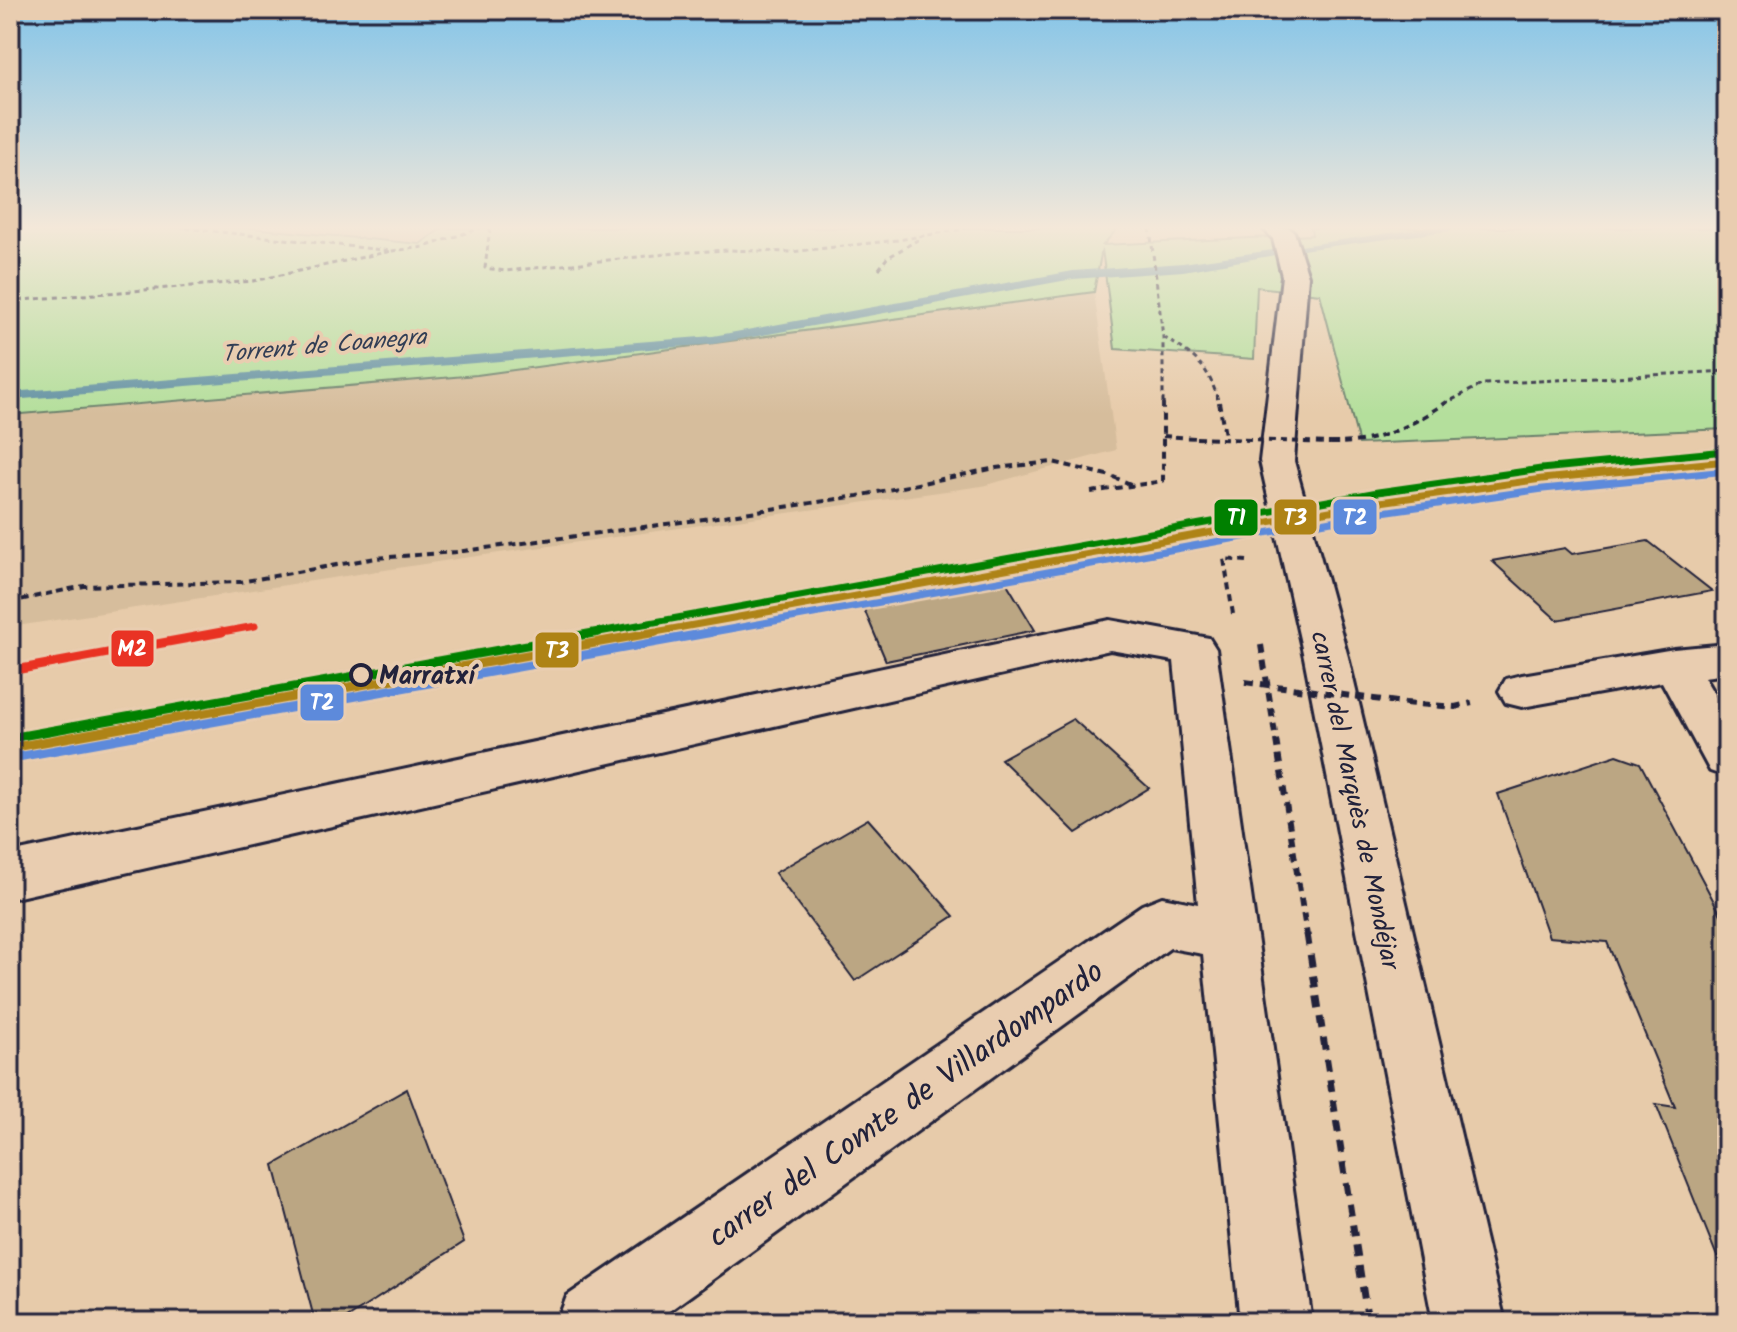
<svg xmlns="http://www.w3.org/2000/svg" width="1737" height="1332" font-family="Kalam,sans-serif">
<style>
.built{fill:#d6bd9c}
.green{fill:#b4df9c;stroke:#6b806c;stroke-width:2}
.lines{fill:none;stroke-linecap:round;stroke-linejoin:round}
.stream{fill:#6292a3;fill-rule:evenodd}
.building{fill:#bba683;stroke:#22223b;stroke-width:2}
.minor-casing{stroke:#22223b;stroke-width:6}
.path-far3{stroke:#22223b;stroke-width:3;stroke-dasharray:5 4;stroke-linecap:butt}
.path-far2{stroke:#22223b;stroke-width:4;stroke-dasharray:7 5;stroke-linecap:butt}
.path-far1{stroke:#22223b;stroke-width:6;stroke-dasharray:9 7;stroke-linecap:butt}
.path{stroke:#22223b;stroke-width:7;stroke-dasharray:12 9;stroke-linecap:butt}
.minor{fill:#e9cdb0;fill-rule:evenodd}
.path-bridge-far1{stroke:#22223b;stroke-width:4;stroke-dasharray:7 5;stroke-linecap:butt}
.path-bridge{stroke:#22223b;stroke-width:6;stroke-dasharray:9 7;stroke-linecap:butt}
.rail-1-far1-casing{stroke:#e9cdb0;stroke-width:12}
.rail-1-casing{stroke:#e9cdb0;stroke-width:15}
.rail-2-far1-casing{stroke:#e9cdb0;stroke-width:12}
.rail-2-casing{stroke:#e9cdb0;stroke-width:15}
.rail-3-far1-casing{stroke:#e9cdb0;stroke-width:12}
.rail-3-casing{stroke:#e9cdb0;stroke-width:15}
.rail-4-far1-casing{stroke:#e9cdb0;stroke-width:12}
.rail-4-casing{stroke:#e9cdb0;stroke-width:15}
.rail-1-far1{stroke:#ae8315;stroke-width:7}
.rail-1{stroke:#ae8315;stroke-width:9}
.rail-2-far1{stroke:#5d8adb;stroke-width:7}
.rail-2{stroke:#5d8adb;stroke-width:9}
.rail-3-far1{stroke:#008000;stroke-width:7}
.rail-3{stroke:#008000;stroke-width:9}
.rail-4-far1{stroke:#e93324;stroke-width:7}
.rail-4{stroke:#e93324;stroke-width:9}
.stop-dot{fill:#e9cdb0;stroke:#22223b;stroke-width:4}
.labels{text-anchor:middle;stroke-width:8;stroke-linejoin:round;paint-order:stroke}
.far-water-label{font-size:24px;font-style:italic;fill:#323e55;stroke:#e9cdb0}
.stop-label{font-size:26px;font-weight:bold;fill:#22223b;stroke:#e9cdb0;text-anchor:start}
.street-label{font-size:26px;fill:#22223b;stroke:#e9cdb0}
.near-street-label{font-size:32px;fill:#22223b;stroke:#e9cdb0}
.line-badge{stroke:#e9cdb0;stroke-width:3}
.badge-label{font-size:22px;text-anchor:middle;font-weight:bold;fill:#fff}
</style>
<rect width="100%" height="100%" fill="#e7cbaa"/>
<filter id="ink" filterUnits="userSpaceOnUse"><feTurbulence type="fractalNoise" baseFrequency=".0125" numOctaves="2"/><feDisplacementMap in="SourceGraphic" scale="16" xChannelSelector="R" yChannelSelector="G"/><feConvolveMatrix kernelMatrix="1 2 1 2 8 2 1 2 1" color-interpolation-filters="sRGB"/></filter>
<g filter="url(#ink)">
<!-- built -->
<path class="built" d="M 251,228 L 442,228 L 420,244 Z
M 1094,292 L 1116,450 L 982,486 L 463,558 L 10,627 L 10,415 L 477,375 Z"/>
<!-- green -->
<path class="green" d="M 10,228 L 251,228 L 420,244 L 442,228 L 1118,228 L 1103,245 L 1312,235 L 1311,228 L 1727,228 L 1727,429 L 1359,444 L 1320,294 L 1257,287 L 1254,359 L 1115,349 L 1102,249 L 1094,292 L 477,375 L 10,415 Z"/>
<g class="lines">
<!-- stream -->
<path class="stream" d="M 1424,228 L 1455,228 L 1449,231 L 1309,249 L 1183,271 L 1073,279 L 713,344 L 10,400 L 10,392 L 713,336 L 1073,271 L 1183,263 Z"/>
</g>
<!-- building -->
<path class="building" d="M 1648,541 L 1712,591 L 1557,620 L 1492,561 L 1565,548 L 1572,554 Z
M 1006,582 L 1035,630 L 886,661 L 864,609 Z
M 1073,719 L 1149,788 L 1076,833 L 1001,759 Z
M 1617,755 L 1640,763 L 1727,926 L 1727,1273 L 1724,1274 L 1656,1104 L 1675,1107 L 1607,942 L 1549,937 L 1498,794 Z
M 868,819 L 954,916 L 855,981 L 775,873 Z
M 407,1089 L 464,1242 L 341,1322 L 315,1322 L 274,1165 Z"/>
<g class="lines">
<defs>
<path id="minor" d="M 1263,228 L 1289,228 L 1294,232 L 1308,276 L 1294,461 L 1348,657 L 1505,1322 L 1433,1322 L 1304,657 L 1260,461 L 1282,276 L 1273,239 Z
M 1110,620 L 1209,638 L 1216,649 L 1312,1322 L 1240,1322 L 1203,954 L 1170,948 L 654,1322 L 557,1322 L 567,1296 L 1142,905 L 1162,897 L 1198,904 L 1174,661 L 1110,650 L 10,899 L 10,853 Z
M 1727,644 L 1727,674 L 1704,677 L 1727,716 L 1727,777 L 1710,771 L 1662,682 L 1522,707 L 1506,703 L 1499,691 L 1506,679 L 1522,675 L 1674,649 Z"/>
</defs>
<!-- minor casing -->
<use href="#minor" class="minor-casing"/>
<!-- path-far3 -->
<path class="path-far3" d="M 186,228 L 391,251 L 424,247 L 480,228
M 490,228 L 485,268 L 506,271 L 675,253 L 728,250 L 791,252 L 898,240 L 969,228
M 1150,228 L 1163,337 L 1163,404
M 879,269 L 887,258 L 919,239
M 10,301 L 253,281 L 391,251
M 1163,337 C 1196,356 1209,366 1219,404
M 1444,404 L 1483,384 L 1727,371"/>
<!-- path-far2 -->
<path class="path-far2" d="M 1219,402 L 1225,435
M 1163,436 L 1196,438
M 1331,443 C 1377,444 1409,427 1447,402
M 1091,492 L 1163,481 L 1163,402
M 10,602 L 84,586 L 240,582 L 376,558 L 456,552 L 704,519 L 858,496 L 996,468 L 1053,462 L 1111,476 L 1133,485
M 1233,614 L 1224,559 L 1247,561"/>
<!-- path-far1 -->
<path class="path-far1" d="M 1261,645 L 1307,936
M 1405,703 L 1455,707 L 1472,703"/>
<!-- path -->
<path class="path" d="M 1307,934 L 1368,1322"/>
<!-- minor -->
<use href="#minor" class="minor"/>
<!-- path-bridge-far1 -->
<path class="path-bridge-far1" d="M 1196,438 L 1331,443"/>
<!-- path-bridge -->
<path class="path-bridge" d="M 1245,682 L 1405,703"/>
<defs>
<path id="rail-1-far1" d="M 644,634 L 1380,502 L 1542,479 L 1727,461"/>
<path id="rail-1" d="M 10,748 L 656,632"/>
<path id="rail-2-far1" d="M 702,634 L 1382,512 L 1543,489 L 1727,471"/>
<path id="rail-2" d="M 12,758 L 713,632"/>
<path id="rail-3-far1" d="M 588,634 L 1378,492 L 1541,469 L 1726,451"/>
<path id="rail-3" d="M 10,738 L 599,632"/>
<path id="rail-4-far1" d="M 211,634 L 255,626"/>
<path id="rail-4" d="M 10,671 L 222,632"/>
</defs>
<!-- rail-1-far1 casing -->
<use href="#rail-1-far1" class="rail-1-far1-casing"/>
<!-- rail-1 casing -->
<use href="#rail-1" class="rail-1-casing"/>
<!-- rail-2-far1 casing -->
<use href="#rail-2-far1" class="rail-2-far1-casing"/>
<!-- rail-2 casing -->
<use href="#rail-2" class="rail-2-casing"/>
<!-- rail-3-far1 casing -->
<use href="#rail-3-far1" class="rail-3-far1-casing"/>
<!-- rail-3 casing -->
<use href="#rail-3" class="rail-3-casing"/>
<!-- rail-4-far1 casing -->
<use href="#rail-4-far1" class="rail-4-far1-casing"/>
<!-- rail-4 casing -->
<use href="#rail-4" class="rail-4-casing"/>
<!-- rail-1-far1 -->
<use href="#rail-1-far1" class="rail-1-far1"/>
<!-- rail-1 -->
<use href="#rail-1" class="rail-1"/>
<!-- rail-2-far1 -->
<use href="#rail-2-far1" class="rail-2-far1"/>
<!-- rail-2 -->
<use href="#rail-2" class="rail-2"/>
<!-- rail-3-far1 -->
<use href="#rail-3-far1" class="rail-3-far1"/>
<!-- rail-3 -->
<use href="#rail-3" class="rail-3"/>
<!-- rail-4-far1 -->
<use href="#rail-4-far1" class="rail-4-far1"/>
<!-- rail-4 -->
<use href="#rail-4" class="rail-4"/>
</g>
</g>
<!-- sky -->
<linearGradient id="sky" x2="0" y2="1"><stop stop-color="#83c4e8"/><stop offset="0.55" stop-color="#f4e8d9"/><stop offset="1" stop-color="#f4e8d9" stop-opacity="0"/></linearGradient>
<rect width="1737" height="414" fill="url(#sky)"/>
<!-- markers -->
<circle class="stop-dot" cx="361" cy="675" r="10"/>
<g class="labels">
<!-- far-water labels -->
<g class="far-water-label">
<text transform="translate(324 345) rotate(-5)" y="8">Torrent de Coanegra</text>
</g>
<!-- stop labels -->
<g class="stop-label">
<text x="379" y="684">Marratxí</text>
</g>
<!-- street labels -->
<g class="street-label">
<text transform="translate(1356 800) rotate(78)" y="9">carrer del Marquès de Mondéjar</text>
</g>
<!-- near-street labels -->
<g class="near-street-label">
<text transform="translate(905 1103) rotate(-35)" y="11">carrer del Comte de Villardompardo</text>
</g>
</g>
<g class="line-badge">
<rect x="1332" y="498" width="46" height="38" rx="8" fill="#5d8adb"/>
<rect x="1273" y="498" width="45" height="38" rx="8" fill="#ae8315"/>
<rect x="1213" y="498" width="46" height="39" rx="8" fill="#008000"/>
<rect x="110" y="629" width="45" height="39" rx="8" fill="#e93324"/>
<rect x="534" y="631" width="46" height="38" rx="8" fill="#ae8315"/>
<rect x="299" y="683" width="46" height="39" rx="8" fill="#5d8adb"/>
</g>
<g class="badge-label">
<text x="1355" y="525">T2</text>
<text x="1295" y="525">T3</text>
<text x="1236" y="525">T1</text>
<text x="132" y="656">M2</text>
<text x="557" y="658">T3</text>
<text x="322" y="710">T2</text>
</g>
<!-- margin -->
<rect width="1737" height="1332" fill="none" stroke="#e9cdb0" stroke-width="40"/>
<rect x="20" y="20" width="1697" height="1292" fill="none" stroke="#22223b" stroke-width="3" filter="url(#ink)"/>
</svg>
